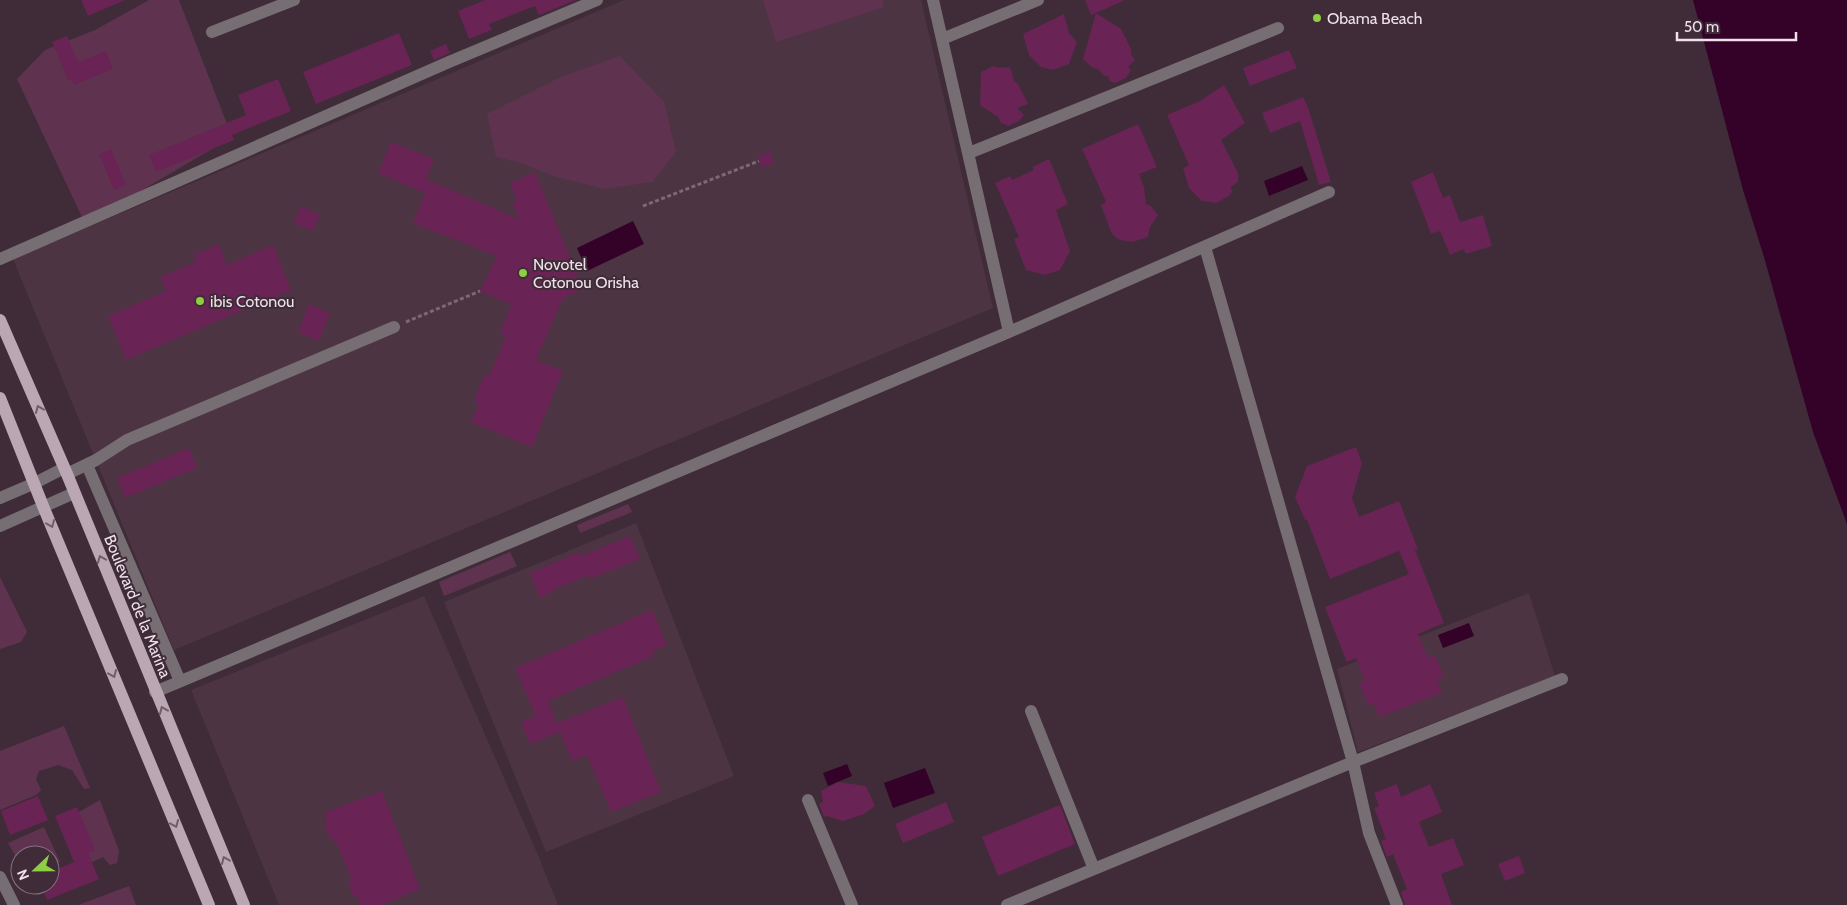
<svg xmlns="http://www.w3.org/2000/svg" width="1847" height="905" font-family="Cabin,sans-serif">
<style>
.built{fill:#4c3443}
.green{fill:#5f3350}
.water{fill:#340128}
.building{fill:#692355}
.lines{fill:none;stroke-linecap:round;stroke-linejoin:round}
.path{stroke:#7b6a75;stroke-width:3;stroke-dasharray:4 2.5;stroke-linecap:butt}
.minor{stroke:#776e73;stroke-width:12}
.major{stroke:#bba7b3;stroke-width:12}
.oneway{stroke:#715d69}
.poi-dot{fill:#8fcd42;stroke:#3f2c38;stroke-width:2}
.labels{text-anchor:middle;stroke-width:4;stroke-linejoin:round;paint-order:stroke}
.poi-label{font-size:16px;fill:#eee1e9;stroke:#3f2c38;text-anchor:start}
.street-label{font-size:16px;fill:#eee1e9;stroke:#3f2c38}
</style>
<rect width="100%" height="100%" fill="#3f2c38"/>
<!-- built -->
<path class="built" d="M 624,0 L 921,0 L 993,308 L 174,650 L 13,259 Z
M 636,523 L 734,776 L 546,852 L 444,602 Z
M 1529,593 L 1555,676 L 1358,752 L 1337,669 Z
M 424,596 L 538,855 L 558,905 L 279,905 L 191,690 Z"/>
<!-- green -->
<path class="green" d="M 149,0 L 179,0 L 232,137 L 134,195 L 82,217 L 17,79 L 45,50 L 95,30 Z
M 763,0 L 882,0 L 884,7 L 776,42 Z
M 620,56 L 664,102 L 676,152 L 652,182 L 605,189 L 556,177 L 518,162 L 496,157 L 487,114 L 563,76 Z
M 628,504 L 632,512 L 580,533 L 577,525 Z
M 510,552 L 517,566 L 444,596 L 439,582 Z
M 0,577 L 27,632 L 21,642 L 0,649 Z
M 64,726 L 90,788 L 84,789 L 72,770 L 58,765 L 39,771 L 36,779 L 41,790 L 36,795 L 0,810 L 0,751 Z
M 100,800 L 119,851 L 117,863 L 110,865 L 103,857 L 86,865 L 77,813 Z
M 44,827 L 60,862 L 50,867 L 50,855 L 20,855 L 20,865 L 8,843 Z
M 129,886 L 136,905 L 78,905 Z"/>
<!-- water -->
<path class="water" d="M 1693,0 L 1847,0 L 1847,524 L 1813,432 L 1764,257 L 1743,190 Z
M 1302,166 L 1308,180 L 1269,196 L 1264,181 Z
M 633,221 L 644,244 L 587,271 L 577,248 Z
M 1469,623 L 1474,636 L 1443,648 L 1438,635 Z
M 847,764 L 852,776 L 828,786 L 823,773 Z
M 925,768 L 935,793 L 893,808 L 884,783 Z"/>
<!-- building -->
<path class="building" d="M 81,0 L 125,0 L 88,16 Z
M 485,0 L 576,0 L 539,15 L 535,6 L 489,24 L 492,30 L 469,39 L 458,11 Z
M 1085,0 L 1125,0 L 1096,13 L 1121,29 L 1131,49 L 1131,54 L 1135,60 L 1128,67 L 1131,70 L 1126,78 L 1115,83 L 1110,81 L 1108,76 L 1104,76 L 1098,69 L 1093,68 L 1083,59 L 1096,13 L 1091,15 Z
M 1064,14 L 1069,33 L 1077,42 L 1069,64 L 1053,70 L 1041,67 L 1029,55 L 1023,34 Z
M 399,33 L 412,65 L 316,104 L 303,72 Z
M 67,36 L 78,62 L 106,51 L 113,69 L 74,85 L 71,79 L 68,80 L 52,42 Z
M 446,44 L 450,53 L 434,60 L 430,51 Z
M 1289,50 L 1297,68 L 1250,86 L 1243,68 Z
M 993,66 L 999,68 L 1010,67 L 1014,81 L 1018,84 L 1028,104 L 1017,108 L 1024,115 L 1019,121 L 1008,126 L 1001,123 L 998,117 L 980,105 L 981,72 Z
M 278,79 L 291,111 L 232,135 L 234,140 L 156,172 L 149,155 L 246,115 L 238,95 Z
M 1224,85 L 1245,123 L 1221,140 L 1238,173 L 1238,182 L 1231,187 L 1232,192 L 1229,196 L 1216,203 L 1202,201 L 1189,188 L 1183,168 L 1189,165 L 1167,115 L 1200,101 Z
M 1303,97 L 1308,107 L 1331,182 L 1319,185 L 1300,121 L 1270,133 L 1262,113 Z
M 1138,124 L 1157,167 L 1139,174 L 1144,187 L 1146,204 L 1151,206 L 1158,215 L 1150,227 L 1148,237 L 1133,242 L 1120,240 L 1114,236 L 1111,232 L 1101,205 L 1106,202 L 1082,149 Z
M 391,142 L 434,159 L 426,179 L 519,219 L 512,203 L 517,201 L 510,183 L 535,172 L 583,289 L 563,298 L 536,360 L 563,371 L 532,447 L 471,422 L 479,403 L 474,401 L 484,375 L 489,377 L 506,336 L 500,333 L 511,304 L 480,291 L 497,256 L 413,223 L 425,193 L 378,173 Z
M 111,149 L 126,185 L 114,190 L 99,154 Z
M 770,151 L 774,163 L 762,168 L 758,156 Z
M 1049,159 L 1068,204 L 1056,210 L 1070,251 L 1060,270 L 1045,275 L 1026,270 L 1014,239 L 1019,237 L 995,183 L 1010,176 L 1012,180 L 1034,170 L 1032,167 Z
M 1433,172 L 1443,198 L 1450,195 L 1460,222 L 1483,215 L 1492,246 L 1466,254 L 1463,249 L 1450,255 L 1440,231 L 1431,234 L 1411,182 Z
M 301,206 L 320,215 L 313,231 L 294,223 Z
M 219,244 L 227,265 L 273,245 L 291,290 L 126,360 L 108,316 L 166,291 L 160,277 L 196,262 L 193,255 Z
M 309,304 L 330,313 L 319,341 L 298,332 Z
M 1356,447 L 1362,463 L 1352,498 L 1359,517 L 1399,501 L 1418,549 L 1415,550 L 1444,623 L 1418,634 L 1428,658 L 1435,655 L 1444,677 L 1437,680 L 1442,693 L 1379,717 L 1373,703 L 1368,705 L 1359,683 L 1365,681 L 1356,658 L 1347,662 L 1325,607 L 1409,574 L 1399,551 L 1330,579 L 1307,520 L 1305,520 L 1295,497 L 1307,466 Z
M 189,448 L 197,468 L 125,498 L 117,478 Z
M 630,536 L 640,559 L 590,579 L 589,575 L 553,590 L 554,591 L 540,598 L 530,573 L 579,552 L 581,556 Z
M 652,610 L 667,645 L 652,652 L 654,656 L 548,701 L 557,723 L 623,697 L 661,792 L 611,812 L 587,755 L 572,761 L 560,732 L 530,744 L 521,722 L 536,716 L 515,668 Z
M 838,782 L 866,786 L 875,806 L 864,814 L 843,821 L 827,816 L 824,817 L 819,804 L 823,802 L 821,791 Z
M 1397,784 L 1401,797 L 1430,784 L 1442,812 L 1419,822 L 1429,847 L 1453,838 L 1464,865 L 1441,874 L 1452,905 L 1405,905 L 1401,892 L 1407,889 L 1393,854 L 1387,857 L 1381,841 L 1386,839 L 1374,808 L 1379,806 L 1374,793 Z
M 382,791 L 420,889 L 382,905 L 359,905 L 358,895 L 353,897 L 348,882 L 352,880 L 337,844 L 329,836 L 326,829 L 325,812 Z
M 38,796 L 48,820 L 10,835 L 1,811 Z
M 946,802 L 954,822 L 903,843 L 895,824 Z
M 1060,805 L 1075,844 L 998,876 L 982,837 Z
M 77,807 L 95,850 L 88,853 L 99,879 L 47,900 L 41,885 L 50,885 L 50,872 L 74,862 L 55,816 Z
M 1519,856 L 1525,873 L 1505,881 L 1498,864 Z"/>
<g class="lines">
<!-- path -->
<path class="path" d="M 643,206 L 759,161
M 406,322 L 480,291"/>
<!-- minor -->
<path class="minor" d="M 933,0 L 1009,332
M 212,32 L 294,0
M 942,39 L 1038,0
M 969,153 L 1278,28
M 1205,247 L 1353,762 L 1369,833 L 1397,905
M 0,259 L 449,62 L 597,0
M 87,465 L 180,681
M 67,474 L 96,460 L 127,440 L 394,327
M 0,498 L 35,483 L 64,468
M 0,526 L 74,493
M 155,692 L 1009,332 L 1329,192
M 1031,711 L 1094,869
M 808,800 L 852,905
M 0,877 L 14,905
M 1007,905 L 1353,762 L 1562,679"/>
<!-- major -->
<path class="major" d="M 0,320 L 67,474 L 244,905
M 0,398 L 43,506 L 209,905"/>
</g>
<!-- one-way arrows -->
<defs><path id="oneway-chevron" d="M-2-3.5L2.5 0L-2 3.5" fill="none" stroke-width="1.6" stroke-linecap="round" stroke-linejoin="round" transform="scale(1.25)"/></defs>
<g class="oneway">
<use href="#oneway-chevron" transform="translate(39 409) rotate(-113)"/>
<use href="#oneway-chevron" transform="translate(51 524) rotate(67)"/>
<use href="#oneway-chevron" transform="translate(101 559) rotate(-112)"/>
<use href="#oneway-chevron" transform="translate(113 674) rotate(67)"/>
<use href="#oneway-chevron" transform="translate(163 710) rotate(-113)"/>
<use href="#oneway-chevron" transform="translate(175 824) rotate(67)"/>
<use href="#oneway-chevron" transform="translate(225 860) rotate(-113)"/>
</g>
<!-- markers -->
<g class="poi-dot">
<circle cx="1317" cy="18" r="5"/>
<circle cx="523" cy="273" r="5"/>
<circle cx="200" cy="301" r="5"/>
</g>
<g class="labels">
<!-- poi labels -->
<g class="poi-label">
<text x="1327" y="24">Obama Beach</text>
<text x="533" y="270">Novotel<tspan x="533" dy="18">Cotonou Orisha</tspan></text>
<text x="210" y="307">ibis Cotonou</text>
</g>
<!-- street labels -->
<g class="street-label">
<text transform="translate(138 606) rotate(68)" y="6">Boulevard de la Marina</text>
</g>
</g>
<!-- north arrow -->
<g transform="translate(35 870) rotate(248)"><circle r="24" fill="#3f2c38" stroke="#85747f"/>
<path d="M0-4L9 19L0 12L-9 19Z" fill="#8fcd42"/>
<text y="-8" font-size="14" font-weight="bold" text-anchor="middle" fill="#eee1e9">N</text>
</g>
<!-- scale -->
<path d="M1677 32v8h119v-8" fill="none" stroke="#eee1e9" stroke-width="2.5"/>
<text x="1684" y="32" font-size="15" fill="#eee1e9" stroke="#3f2c38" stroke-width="4" paint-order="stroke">50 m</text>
</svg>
